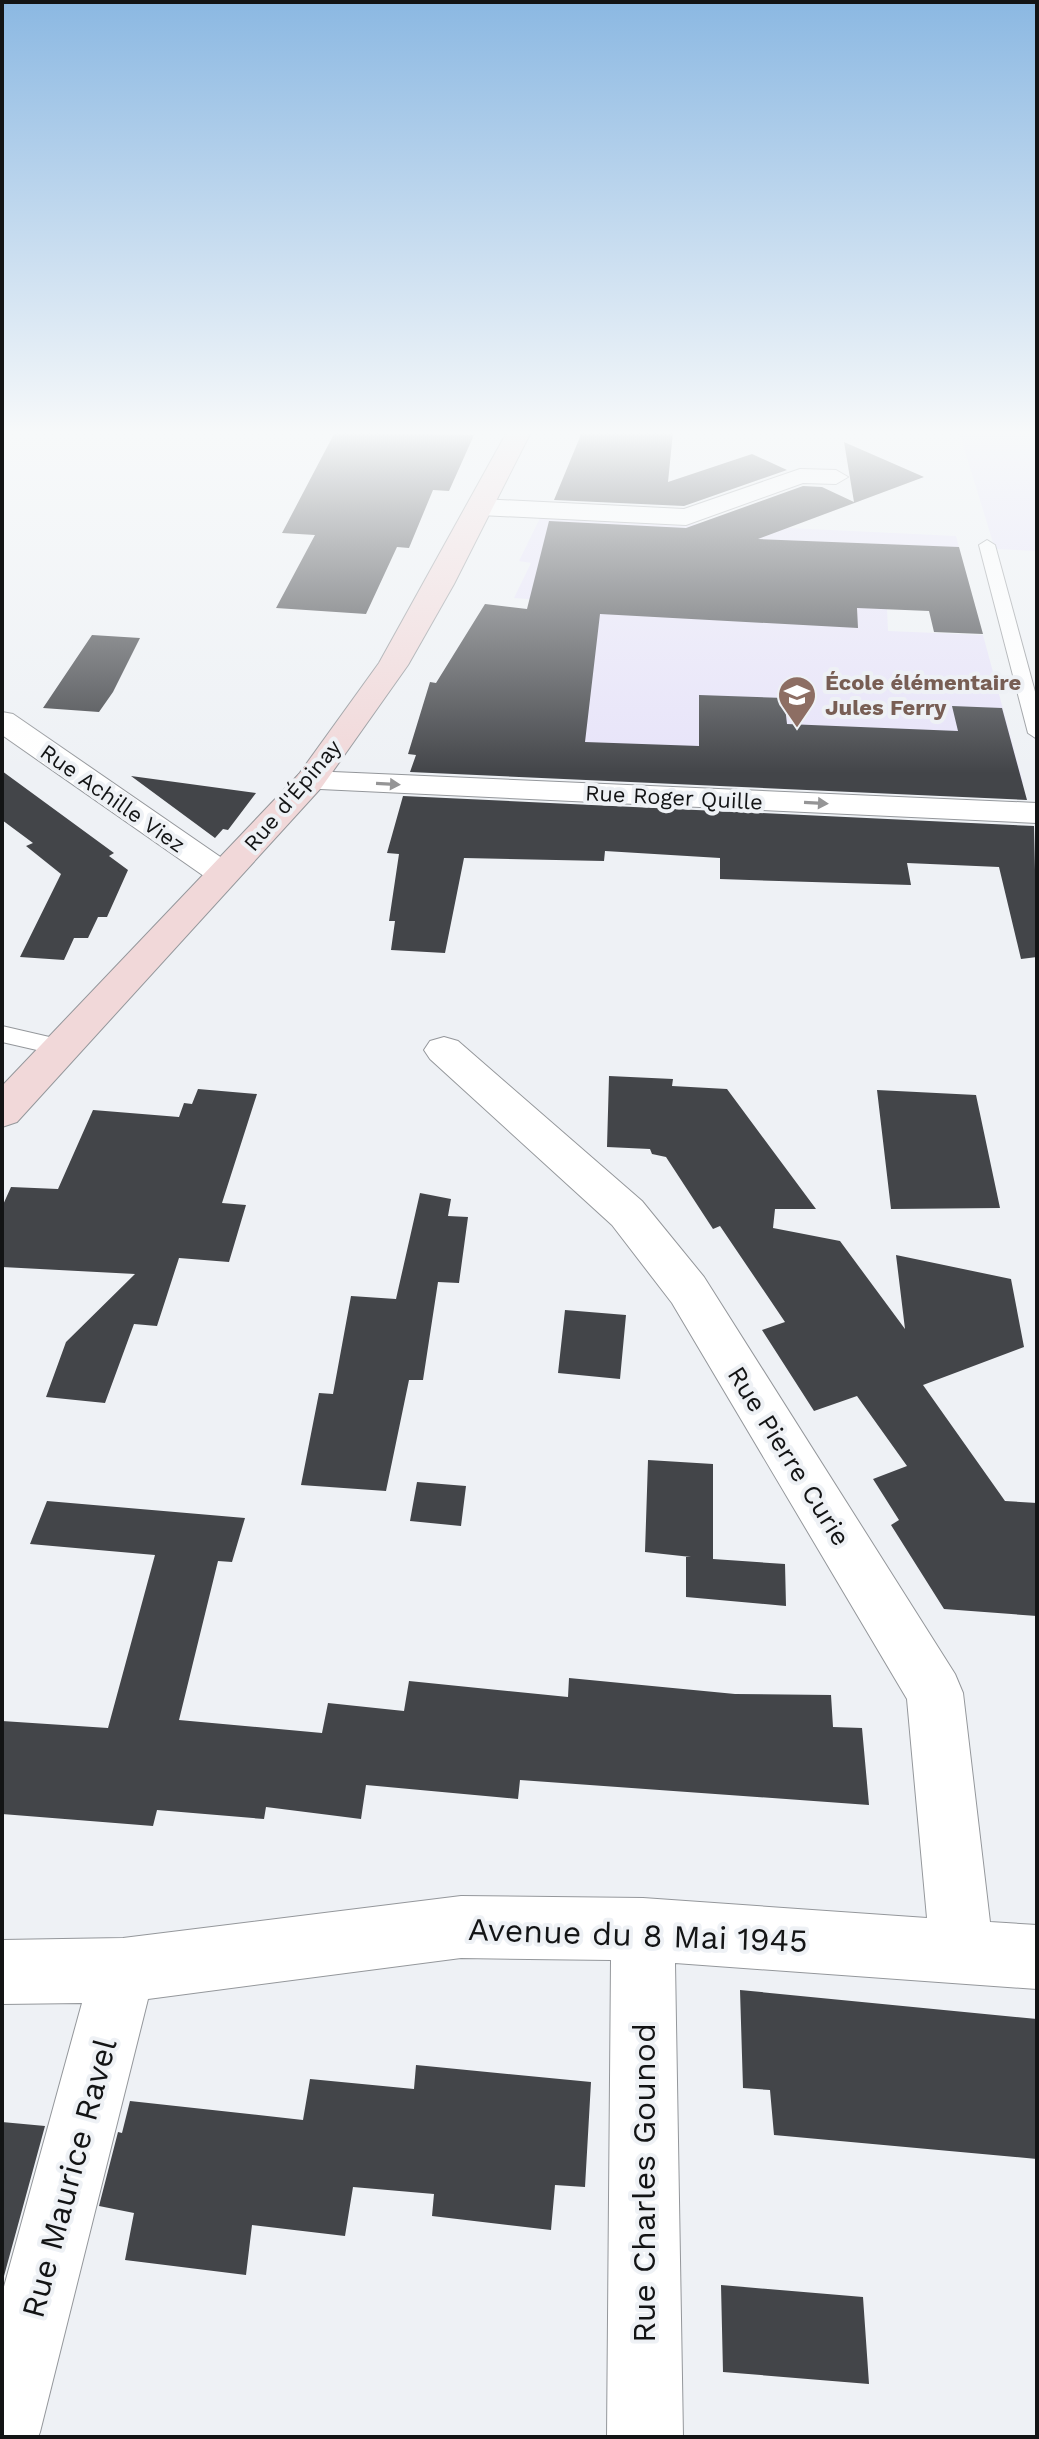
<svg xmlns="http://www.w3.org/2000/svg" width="1039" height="2439" font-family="'Work Sans',sans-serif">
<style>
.education{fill:#e7e3f9}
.building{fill:#434549}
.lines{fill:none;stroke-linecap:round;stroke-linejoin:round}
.lane-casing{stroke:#94979b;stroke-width:2}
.street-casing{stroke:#94979b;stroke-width:2}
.secondary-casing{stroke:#94979b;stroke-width:2}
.lane{fill:#fff;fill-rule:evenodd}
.street{fill:#fff;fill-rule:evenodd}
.secondary{fill:#f1d8d9;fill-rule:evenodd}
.oneway{fill:#959596}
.labels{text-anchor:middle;stroke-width:8;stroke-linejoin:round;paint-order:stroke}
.far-education-label{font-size:22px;font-weight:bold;fill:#785e54;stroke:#eef1f5;text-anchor:start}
.far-street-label{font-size:22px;fill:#131415;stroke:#eef1f5}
.street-label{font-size:26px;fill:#131415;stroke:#eef1f5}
.near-street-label{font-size:32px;fill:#131415;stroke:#eef1f5}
</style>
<rect width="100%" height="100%" fill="#eef1f5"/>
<!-- education -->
<path class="education" d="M 959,432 L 1037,432 L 1037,551 L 995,549 Z
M 541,516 L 956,536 L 974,605 L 887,609 L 888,631 L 983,635 L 1023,783 L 581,765 L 555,601 L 514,598 L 531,563 L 519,561 Z"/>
<!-- building -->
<path class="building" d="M 335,432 L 474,435 L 449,491 L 433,490 L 409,548 L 397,547 L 366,614 L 276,608 L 315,535 L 282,533 Z
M 582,432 L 673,432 L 668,482 L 752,454 L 787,470 L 684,506 L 554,500 Z
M 844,442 L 924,477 L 758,539 L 959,547 L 983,634 L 934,632 L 929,611 L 857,608 L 858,628 L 600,614 L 585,742 L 699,746 L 699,695 L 784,698 L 787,724 L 958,731 L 952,706 L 1002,708 L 1027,800 L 410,772 L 416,755 L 408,754 L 430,682 L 436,683 L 485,604 L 527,609 L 549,521 L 686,528 L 803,486 L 822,487 L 854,502 Z
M 92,635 L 140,638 L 113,692 L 99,712 L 43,708 Z
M 2,771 L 114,853 L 109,856 L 128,870 L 107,917 L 98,917 L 88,938 L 74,938 L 64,960 L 20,957 L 61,874 L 26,846 L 33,843 L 2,820 Z
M 131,776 L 256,793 L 228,830 L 223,829 L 215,838 Z
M 403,796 L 1034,826 L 1037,957 L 1021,959 L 999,867 L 907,863 L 911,885 L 779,881 L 720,879 L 720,858 L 605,851 L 604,861 L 464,858 L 445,953 L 391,950 L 395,921 L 389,921 L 399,854 L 387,853 Z
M 609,1076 L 673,1079 L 672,1086 L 727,1089 L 816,1209 L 775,1209 L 773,1228 L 840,1241 L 905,1329 L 896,1255 L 1011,1279 L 1024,1347 L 923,1385 L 1005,1501 L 1037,1503 L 1037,1616 L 944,1609 L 891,1525 L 899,1520 L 873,1479 L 907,1466 L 857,1396 L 814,1411 L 762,1330 L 785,1322 L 720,1226 L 713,1229 L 666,1157 L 652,1154 L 650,1149 L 607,1147 Z
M 198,1089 L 257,1094 L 222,1203 L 246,1205 L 229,1262 L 179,1258 L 157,1326 L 134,1324 L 105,1403 L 46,1397 L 66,1342 L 135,1274 L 2,1267 L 2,1207 L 11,1187 L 58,1189 L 93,1110 L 179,1117 L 184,1103 L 192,1104 Z
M 877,1090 L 976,1095 L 1000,1208 L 891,1209 Z
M 420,1193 L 451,1199 L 448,1216 L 468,1217 L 459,1283 L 438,1282 L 423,1380 L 409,1380 L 386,1491 L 301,1485 L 319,1393 L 333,1394 L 351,1296 L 396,1299 Z
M 565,1310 L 626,1315 L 620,1379 L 558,1373 Z
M 648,1460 L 713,1464 L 713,1559 L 785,1564 L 786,1606 L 686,1597 L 686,1557 L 691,1557 L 645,1552 Z
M 417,1482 L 466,1486 L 461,1526 L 410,1521 Z
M 47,1501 L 245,1518 L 232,1562 L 218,1561 L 179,1720 L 322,1733 L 328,1703 L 404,1711 L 409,1681 L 568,1697 L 569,1678 L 735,1694 L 831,1695 L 833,1727 L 862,1728 L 869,1805 L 520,1780 L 518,1799 L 366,1785 L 361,1819 L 266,1807 L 264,1819 L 157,1810 L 153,1826 L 2,1814 L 2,1721 L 108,1728 L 155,1555 L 30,1544 Z
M 740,1990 L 1037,2019 L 1037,2159 L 774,2135 L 770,2090 L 743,2088 Z
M 416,2065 L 591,2082 L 585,2187 L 555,2185 L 551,2230 L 432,2216 L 434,2194 L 353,2187 L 345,2236 L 252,2225 L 246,2275 L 125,2260 L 134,2213 L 99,2206 L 118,2132 L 122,2133 L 130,2101 L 303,2120 L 310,2079 L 414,2089 Z
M 2,2122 L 45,2126 L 4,2276 L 2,2275 Z
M 721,2285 L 863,2297 L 869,2384 L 723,2372 Z"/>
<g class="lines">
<defs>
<path id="lane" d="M 987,540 L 995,545 L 1037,699 L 1037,739 L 1028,733 L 979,545 Z
M 2,1026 L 71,1042 L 75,1048 L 63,1056 L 2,1042 Z"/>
<path id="street" d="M 800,469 L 836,470 L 848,477 L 836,484 L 803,483 L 686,525 L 480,515 L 467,507 L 480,499 L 684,509 Z
M 2,712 L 13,714 L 235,867 L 240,874 L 235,881 L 223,884 L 211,881 L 2,735 Z
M 310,771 L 1037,803 L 1037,823 L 299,788 L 294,781 L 299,774 Z
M 444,1037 L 458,1041 L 642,1201 L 704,1277 L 955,1674 L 963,1693 L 990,1922 L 1037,1925 L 1037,1989 L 675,1963 L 683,2437 L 607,2437 L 611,1960 L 461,1958 L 148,1999 L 40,2432 L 38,2437 L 2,2437 L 2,2294 L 82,2003 L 2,2004 L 2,1940 L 123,1938 L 461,1896 L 643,1898 L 927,1918 L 907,1699 L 672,1303 L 612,1225 L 430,1059 L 424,1050 L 430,1041 Z"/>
<path id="secondary" d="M 507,432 L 531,432 L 454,584 L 408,665 L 321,788 L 17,1122 L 2,1127 L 2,1086 L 299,774 L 379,663 Z"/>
</defs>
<!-- lane casing -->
<use href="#lane" class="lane-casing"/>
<!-- street casing -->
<use href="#street" class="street-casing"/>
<!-- secondary casing -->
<use href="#secondary" class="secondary-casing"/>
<!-- lane -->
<use href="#lane" class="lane"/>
<!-- street -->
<use href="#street" class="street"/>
<!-- secondary -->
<use href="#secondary" class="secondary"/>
</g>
<!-- one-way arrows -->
<defs><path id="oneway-solid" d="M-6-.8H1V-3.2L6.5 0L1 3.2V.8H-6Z" transform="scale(2)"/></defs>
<g class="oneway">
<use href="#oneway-solid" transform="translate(388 784) rotate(3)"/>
<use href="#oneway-solid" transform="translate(816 803) rotate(3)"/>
</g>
<!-- sky -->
<linearGradient id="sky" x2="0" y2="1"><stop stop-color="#8bb8e2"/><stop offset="0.56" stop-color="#f7f9fa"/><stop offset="1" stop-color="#f7f9fa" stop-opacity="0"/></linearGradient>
<rect width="1039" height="773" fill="url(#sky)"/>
<!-- icons -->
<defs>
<symbol id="school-pin" viewBox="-11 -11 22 30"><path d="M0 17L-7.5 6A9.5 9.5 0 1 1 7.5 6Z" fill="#8d6e63" stroke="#eef1f5"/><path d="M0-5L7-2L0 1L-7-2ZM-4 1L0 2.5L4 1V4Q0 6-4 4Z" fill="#fff"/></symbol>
</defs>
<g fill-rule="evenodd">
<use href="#school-pin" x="775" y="673" width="44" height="60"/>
</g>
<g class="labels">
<!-- far-education labels -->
<g class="far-education-label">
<text x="825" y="690">École élémentaire<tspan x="825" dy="25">Jules Ferry</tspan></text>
</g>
<!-- far-street labels -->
<g class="far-street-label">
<text transform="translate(292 795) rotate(-50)" y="8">Rue d'Épinay</text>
<text transform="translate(674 797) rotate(3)" y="8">Rue Roger Quille</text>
<text transform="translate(113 798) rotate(35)" y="8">Rue Achille Viez</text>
</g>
<!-- street labels -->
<g class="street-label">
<text transform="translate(789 1456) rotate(58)" y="9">Rue Pierre Curie</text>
</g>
<!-- near-street labels -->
<g class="near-street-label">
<text transform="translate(638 1935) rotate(2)" y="11">Avenue du 8 Mai 1945</text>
<text transform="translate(69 2178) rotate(-75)" y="11">Rue Maurice Ravel</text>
<text transform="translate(644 2183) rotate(-90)" y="11">Rue Charles Gounod</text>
</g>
</g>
<!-- border -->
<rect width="1039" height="2439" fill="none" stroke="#131415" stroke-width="8"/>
</svg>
